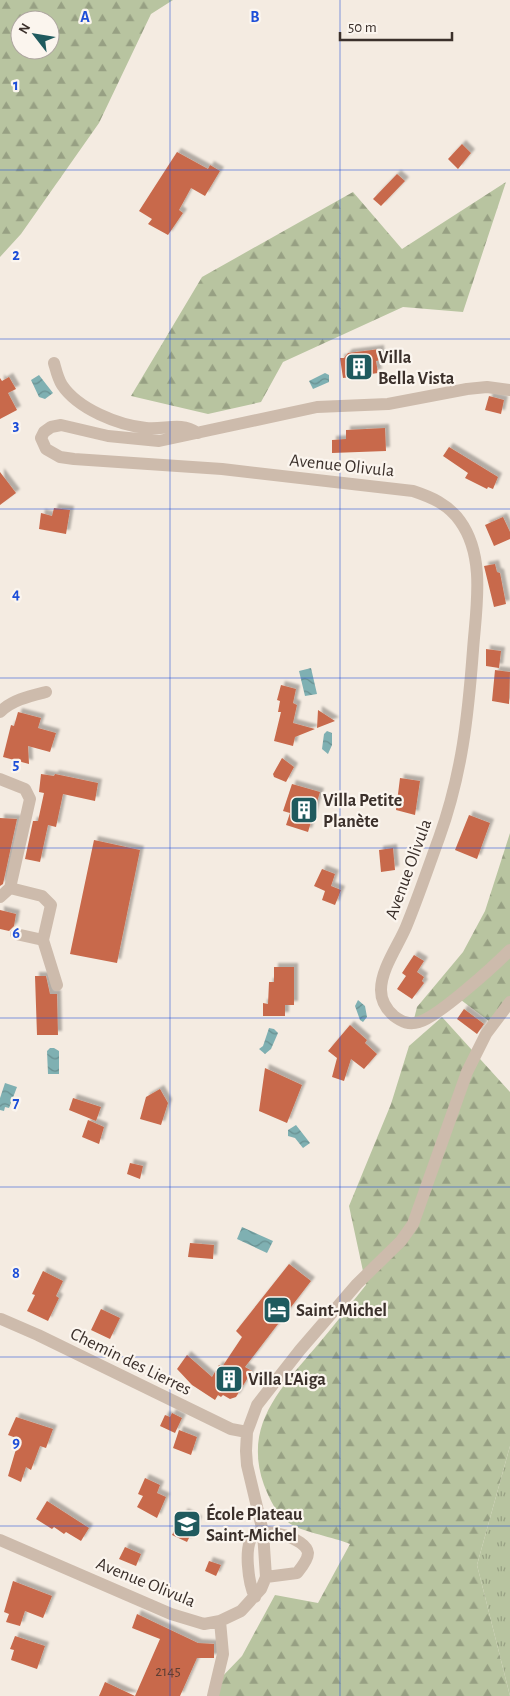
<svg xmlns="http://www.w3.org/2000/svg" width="510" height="1696" font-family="'Alegreya Sans',sans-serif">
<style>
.grass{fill:url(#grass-tufts)}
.forest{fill:url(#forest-firs);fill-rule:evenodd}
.water{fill:url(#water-waves)}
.building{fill:#c8694b;filter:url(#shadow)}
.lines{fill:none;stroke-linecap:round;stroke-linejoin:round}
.minor{stroke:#cdbbac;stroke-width:12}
.grid{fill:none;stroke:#1d4ed8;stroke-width:1;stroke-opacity:0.55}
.labels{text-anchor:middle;stroke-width:4.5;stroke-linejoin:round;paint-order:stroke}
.number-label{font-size:15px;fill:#5e3e33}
.poi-label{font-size:18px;font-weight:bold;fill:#3b302b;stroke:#fbf5ee;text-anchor:start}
.street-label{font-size:18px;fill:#3b302b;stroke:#fbf5ee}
.grid-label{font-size:16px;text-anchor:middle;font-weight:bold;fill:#1d4ed8;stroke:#fbf5ee;stroke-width:4.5;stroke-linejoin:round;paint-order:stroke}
</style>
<defs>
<pattern id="grass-tufts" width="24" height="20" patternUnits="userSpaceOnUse" patternTransform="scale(1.25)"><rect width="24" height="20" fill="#b8c4a0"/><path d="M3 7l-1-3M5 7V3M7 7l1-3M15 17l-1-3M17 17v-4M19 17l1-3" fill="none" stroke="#97a083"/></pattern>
<pattern id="forest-firs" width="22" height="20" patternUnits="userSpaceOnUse" patternTransform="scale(1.25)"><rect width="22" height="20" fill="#b8c4a0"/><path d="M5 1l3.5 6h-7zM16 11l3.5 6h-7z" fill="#97a083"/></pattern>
<pattern id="water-waves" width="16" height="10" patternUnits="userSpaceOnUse" patternTransform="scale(1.25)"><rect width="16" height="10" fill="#7fb0b2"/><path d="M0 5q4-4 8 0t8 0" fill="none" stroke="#699091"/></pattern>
<filter id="shadow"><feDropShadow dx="4" dy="-4" stdDeviation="1" flood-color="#0004"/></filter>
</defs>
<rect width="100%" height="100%" fill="#f4ebe1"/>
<!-- grass -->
<path class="grass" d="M 510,1446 L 510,1696 L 477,1565 Z"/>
<!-- forest -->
<path class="forest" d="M 0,0 L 173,0 L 151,14 L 99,123 L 21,234 L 0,257 ZM 20,20 L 50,20 L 50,50 L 20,50 Z
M 506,182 L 463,312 L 403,307 L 283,362 L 261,402 L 208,414 L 131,396 L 202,277 L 353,192 L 402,249 Z
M 510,833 L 510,1002 L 493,1024 L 457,997 L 413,1023 L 417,1007 L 463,952 L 485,911 Z
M 442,1017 L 510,1092 L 510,1446 L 477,1565 L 510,1696 L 213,1696 L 218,1681 L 242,1656 L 275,1595 L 318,1603 L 350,1544 C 333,1537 302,1532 289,1523 C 277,1515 269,1498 264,1485 C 243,1426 280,1389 315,1348 C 333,1327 349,1306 366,1285 L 349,1206 L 391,1104 L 409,1046 Z"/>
<!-- water -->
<path class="water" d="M 325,373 L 329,375 L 329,382 L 313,389 L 309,381 Z
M 39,375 L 53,393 L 45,399 L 39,397 L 31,380 Z
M 311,668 L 317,694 L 305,696 L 299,671 Z
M 327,731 L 332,733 L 332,745 L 328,754 L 322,749 L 324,734 Z
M 358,1000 L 365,1006 L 367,1017 L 363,1022 L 360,1020 L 355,1006 Z
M 269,1028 L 274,1029 L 278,1033 L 271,1049 L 265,1054 L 259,1049 L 263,1046 Z
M 50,1048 L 54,1048 L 59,1051 L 59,1074 L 48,1074 L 47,1051 Z
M 5,1083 L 17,1087 L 9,1108 L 5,1107 L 4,1111 L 0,1110 L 0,1098 Z
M 296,1125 L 310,1143 L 303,1148 L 295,1138 L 288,1136 L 288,1130 Z
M 242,1227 L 273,1241 L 267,1253 L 237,1239 Z"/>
<!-- building -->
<path class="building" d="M 462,144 L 471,153 L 458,169 L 448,159 Z
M 177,152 L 208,169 L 210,165 L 220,171 L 205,196 L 191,188 L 179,210 L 183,213 L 168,235 L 148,224 L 152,219 L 139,211 Z
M 397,174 L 405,181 L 381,206 L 373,199 Z
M 380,349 L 381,360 L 376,361 L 378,373 L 343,378 L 340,358 L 344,358 L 348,353 Z
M 9,377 L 16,389 L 8,393 L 17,410 L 0,419 L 0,378 L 2,381 Z
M 489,396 L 504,400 L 501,414 L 485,410 Z
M 385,428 L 386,451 L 332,453 L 332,440 L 346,439 L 346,430 Z
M 449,447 L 498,477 L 493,489 L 488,487 L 487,489 L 465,478 L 468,473 L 443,456 Z
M 0,472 L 16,493 L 0,505 Z
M 54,508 L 70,510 L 66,534 L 39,529 L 41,513 L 52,516 Z
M 503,517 L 510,532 L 510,539 L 494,546 L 485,525 Z
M 495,564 L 497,572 L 500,573 L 506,604 L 494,607 L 484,566 Z
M 486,649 L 501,651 L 499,668 L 486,666 Z
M 495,670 L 510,672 L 509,704 L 492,701 Z
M 281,685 L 296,689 L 293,703 L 297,705 L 293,723 L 315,729 L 295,737 L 293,746 L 274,741 L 281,712 L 278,712 L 280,701 L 277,700 Z
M 318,710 L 335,721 L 317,728 Z
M 18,712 L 41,718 L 38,728 L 56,733 L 50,752 L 28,746 L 29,764 L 3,757 L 11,725 L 14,726 Z
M 282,758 L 294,767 L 286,782 L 274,777 L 273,774 Z
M 41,774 L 54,776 L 55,774 L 98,783 L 95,801 L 63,794 L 56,827 L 48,825 L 40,862 L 25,859 L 33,821 L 38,821 L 44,793 L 39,792 Z
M 400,778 L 420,781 L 415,815 L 396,810 Z
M 292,784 L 320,792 L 308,832 L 286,825 L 290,813 L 283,811 Z
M 469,815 L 490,823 L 477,859 L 455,850 Z
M 0,818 L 17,819 L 3,884 L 0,886 Z
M 94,840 L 140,850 L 117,963 L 70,954 Z
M 393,848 L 395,870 L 381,872 L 379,850 Z
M 322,869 L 335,874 L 331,886 L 341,890 L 335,905 L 322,900 L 325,891 L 314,886 Z
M 0,910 L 16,914 L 14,926 L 9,931 L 0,929 Z
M 414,955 L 424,961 L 417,972 L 424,977 L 422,981 L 424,983 L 412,999 L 397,989 L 406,976 L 402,973 Z
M 274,967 L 294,967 L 294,1005 L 285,1005 L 285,1016 L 263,1016 L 263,1003 L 268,1004 L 269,982 L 274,982 Z
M 35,976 L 46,976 L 50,994 L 57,994 L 58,1035 L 37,1035 Z
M 464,1009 L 484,1024 L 477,1034 L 457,1019 Z
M 350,1025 L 367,1040 L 365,1043 L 377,1054 L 364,1069 L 351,1059 L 344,1081 L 332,1077 L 337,1058 L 328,1051 Z
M 265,1068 L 302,1085 L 287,1123 L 259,1111 Z
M 160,1089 L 168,1103 L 161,1125 L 140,1119 L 146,1097 Z
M 73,1098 L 101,1107 L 96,1121 L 69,1110 Z
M 88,1120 L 104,1127 L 99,1144 L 82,1137 Z
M 130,1163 L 143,1166 L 140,1179 L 127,1174 Z
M 190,1243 L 214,1245 L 213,1259 L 188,1257 Z
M 289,1264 L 311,1281 L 245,1367 L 252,1371 L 236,1397 L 230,1399 L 223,1395 L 221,1397 L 218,1395 L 215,1400 L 192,1385 L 177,1369 L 187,1355 L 212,1377 L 219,1365 L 222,1367 L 242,1337 L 236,1331 Z
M 43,1271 L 63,1281 L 56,1296 L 59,1298 L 48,1321 L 27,1311 L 35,1295 L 32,1294 Z
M 101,1309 L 120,1318 L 110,1339 L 91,1330 Z
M 172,1413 L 182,1418 L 175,1433 L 160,1426 L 165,1415 L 170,1417 Z
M 16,1417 L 53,1429 L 46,1448 L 40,1446 L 31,1470 L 26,1467 L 21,1482 L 8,1476 L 19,1439 L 8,1435 Z
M 179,1430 L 197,1437 L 191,1455 L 173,1448 Z
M 145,1478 L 160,1485 L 157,1493 L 166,1497 L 157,1518 L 137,1507 L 143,1496 L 138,1494 Z
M 47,1501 L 89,1528 L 81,1541 L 66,1532 L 64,1534 L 54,1527 L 52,1529 L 36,1519 Z
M 184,1512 L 198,1520 L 187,1542 L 172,1535 Z
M 125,1547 L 141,1554 L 136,1566 L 119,1559 Z
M 209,1561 L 221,1565 L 216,1576 L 205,1571 Z
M 13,1581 L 52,1596 L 43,1618 L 25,1611 L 20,1626 L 6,1622 L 9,1614 L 4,1612 Z
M 137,1614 L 198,1643 L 214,1644 L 214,1658 L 197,1658 L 180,1696 L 99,1696 L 105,1682 L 135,1696 L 160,1639 L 132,1628 Z
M 15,1636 L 45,1646 L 37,1669 L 11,1660 L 14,1650 L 10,1649 Z"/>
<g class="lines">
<!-- minor -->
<path class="minor" d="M 54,363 C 56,370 58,379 62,385 C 78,409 118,425 146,428 C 166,430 179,421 198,433
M 510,390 L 487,387 L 467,389 L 388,404 L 317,407 L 159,441 L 108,436 L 61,425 L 51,427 L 44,432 L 41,438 L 46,449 L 60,457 L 74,459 L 222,469 L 413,491 C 431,497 448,504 460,521 C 486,557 476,608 473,650 C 468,717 462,774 439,838 C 428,868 418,898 406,927 C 398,946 381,969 381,990 C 381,1000 386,1009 394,1016 C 402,1022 409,1025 419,1022 C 438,1017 494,966 510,950
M 0,712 C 12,700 30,696 46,692
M 0,779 L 25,789 L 30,799 L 10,888 L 0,897
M 10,888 L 42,896 L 51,905 L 43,940 L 57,985
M 16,934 L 43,940
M 1,1319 L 38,1335 L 231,1429 L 247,1432
M 0,1540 L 171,1614 L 204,1624 L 220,1621 L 241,1611 L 261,1589 L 266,1577 L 263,1532 L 247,1465 L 246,1451 L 247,1432 L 257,1405 L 300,1350 L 357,1284 L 401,1241 L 413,1224 L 467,1072 L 486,1034 L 510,1002
M 255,1597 C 249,1585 242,1544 255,1534 C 265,1527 306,1538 308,1553 C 308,1560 301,1568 297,1573 L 266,1577
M 213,1696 L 223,1654 L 220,1621"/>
</g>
<!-- grid -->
<path class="grid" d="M 170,0 L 170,1696M 340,0 L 340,1696M 0,170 L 510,170M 0,339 L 510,339M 0,509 L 510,509M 0,678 L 510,678M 0,848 L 510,848M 0,1018 L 510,1018M 0,1187 L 510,1187M 0,1357 L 510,1357M 0,1526 L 510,1526"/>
<!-- icons -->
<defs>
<symbol id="building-square" viewBox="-11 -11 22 22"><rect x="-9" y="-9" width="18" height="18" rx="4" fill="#1f5a5e" stroke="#fbf5ee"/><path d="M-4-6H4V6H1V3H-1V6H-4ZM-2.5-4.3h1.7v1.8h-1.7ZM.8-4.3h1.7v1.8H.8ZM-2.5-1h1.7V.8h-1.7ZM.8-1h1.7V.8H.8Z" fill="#fff"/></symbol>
<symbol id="hotel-square" viewBox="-11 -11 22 22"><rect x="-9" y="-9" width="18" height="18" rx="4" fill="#1f5a5e" stroke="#fbf5ee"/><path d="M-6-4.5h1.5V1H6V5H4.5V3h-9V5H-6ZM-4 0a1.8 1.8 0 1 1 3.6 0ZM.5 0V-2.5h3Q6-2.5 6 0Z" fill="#fff"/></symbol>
<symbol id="school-square" viewBox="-11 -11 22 22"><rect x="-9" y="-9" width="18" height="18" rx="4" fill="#1f5a5e" stroke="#fbf5ee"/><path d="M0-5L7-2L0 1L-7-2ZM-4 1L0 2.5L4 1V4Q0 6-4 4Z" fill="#fff"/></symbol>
</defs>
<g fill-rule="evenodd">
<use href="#building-square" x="343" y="351" width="32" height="32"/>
<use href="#building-square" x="288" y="794" width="32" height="32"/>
<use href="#hotel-square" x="261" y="1294" width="32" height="32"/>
<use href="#building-square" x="213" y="1363" width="32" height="32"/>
<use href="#school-square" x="171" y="1508" width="32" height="32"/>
</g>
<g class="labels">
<!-- number labels -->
<g class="number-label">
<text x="168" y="1676">2145</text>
</g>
<!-- poi labels -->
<g class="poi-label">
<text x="378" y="363">Villa<tspan x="378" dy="21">Bella Vista</tspan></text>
<text x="323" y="806">Villa Petite<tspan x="323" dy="21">Planète</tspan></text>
<text x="296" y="1316">Saint-Michel</text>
<text x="248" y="1385">Villa L'Aiga</text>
<text x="206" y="1520">École Plateau<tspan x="206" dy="21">Saint-Michel</tspan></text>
</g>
<!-- street labels -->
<g class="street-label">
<text transform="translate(342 465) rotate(6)" y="6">Avenue Olivula</text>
<text transform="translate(408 869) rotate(-70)" y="6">Avenue Olivula</text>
<text transform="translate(131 1361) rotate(26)" y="6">Chemin des Lierres</text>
<text transform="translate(146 1582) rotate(22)" y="6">Avenue Olivula</text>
</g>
</g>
<g class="grid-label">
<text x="85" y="22">A</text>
<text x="255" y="22">B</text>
<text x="16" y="90">1</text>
<text x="16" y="260">2</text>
<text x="16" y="430">3</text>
<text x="16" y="599">4</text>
<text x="16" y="769">5</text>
<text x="16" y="938">6</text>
<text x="16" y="1108">7</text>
<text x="16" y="1278">8</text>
<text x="16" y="1447">9</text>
</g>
<!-- north arrow -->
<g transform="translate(35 35) rotate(301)"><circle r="24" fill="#fbf5ee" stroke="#aea6a0"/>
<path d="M0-4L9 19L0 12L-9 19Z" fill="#1f5a5e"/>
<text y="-8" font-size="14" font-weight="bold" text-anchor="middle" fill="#3b302b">N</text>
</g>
<!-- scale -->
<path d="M340 32v8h112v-8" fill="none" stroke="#3b302b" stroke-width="2.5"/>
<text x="348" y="32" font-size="15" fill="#3b302b" stroke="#fbf5ee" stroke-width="4" paint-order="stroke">50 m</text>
</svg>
